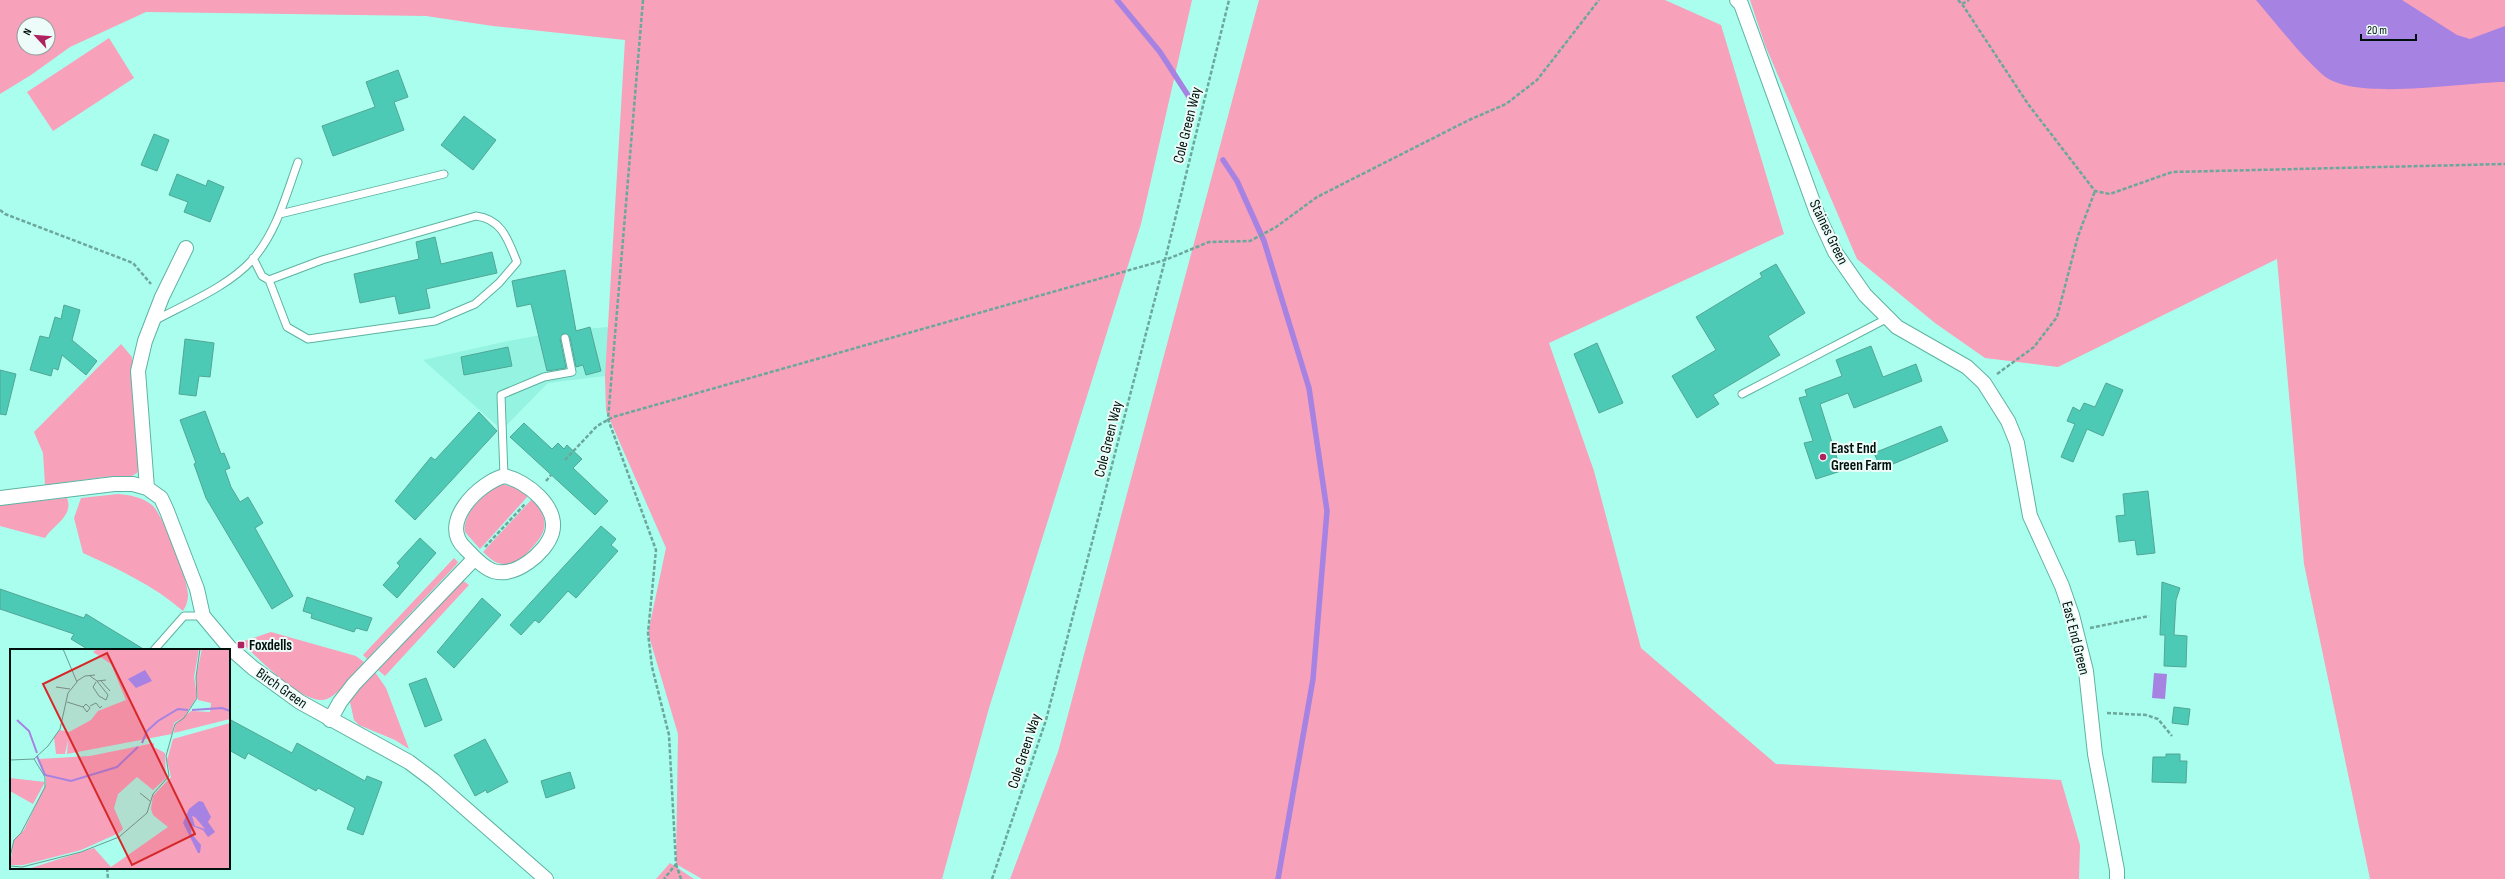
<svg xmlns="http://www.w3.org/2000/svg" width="2505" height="879" font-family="'Sofia Sans Condensed',sans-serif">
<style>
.built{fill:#95f3e1}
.green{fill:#f7a1bb;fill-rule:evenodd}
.water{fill:#a682e2}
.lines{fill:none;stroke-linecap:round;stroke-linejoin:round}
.stream{stroke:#a682e2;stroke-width:5.5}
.building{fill:#4dcab5;stroke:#51a696}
.lane-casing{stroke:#5eb2a2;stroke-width:9}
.street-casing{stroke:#5eb2a2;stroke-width:16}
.path{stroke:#6ca79b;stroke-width:2.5;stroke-dasharray:4 2;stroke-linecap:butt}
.lane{stroke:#fff;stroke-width:7}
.street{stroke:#fff;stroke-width:14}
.poi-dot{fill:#ae2260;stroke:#edfcf8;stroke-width:1.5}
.labels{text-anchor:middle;stroke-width:4;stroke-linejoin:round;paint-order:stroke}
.street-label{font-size:15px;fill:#00110d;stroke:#edfcf8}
.poi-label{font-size:15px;font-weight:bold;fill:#00110d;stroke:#edfcf8;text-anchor:start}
.inset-river{fill:none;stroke:#a682e2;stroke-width:2}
.inset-road{fill:none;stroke:#669f93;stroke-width:1}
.view{fill:#d62828;fill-opacity:0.15;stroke:#d62828;stroke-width:2}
.inset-edge{fill:none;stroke:#00110d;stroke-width:2}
</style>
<rect width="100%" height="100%" fill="#aafeed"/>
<!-- built -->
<path class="built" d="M 609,327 L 605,376 L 548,383 L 502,430 L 423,360 L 508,341 L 569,330 Z"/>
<!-- green -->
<path class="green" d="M 0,0 L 1192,0 L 1141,224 L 989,708 L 942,879 L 702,879 L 676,864 L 678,734 L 648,633 L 666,548 L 606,411 L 605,376 L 625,40 L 493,26 L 426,16 L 146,12 L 70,47 L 31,75 L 0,94 ZM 24,24 L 48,24 L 48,48 L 24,48 Z
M 1259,0 L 1665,0 L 1721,25 L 1784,234 L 1549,343 L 1594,471 L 1641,648 L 1776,764 L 2061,780 L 2080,845 L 2079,879 L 1010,879 L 1058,752 Z
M 1750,0 L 2505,0 L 2505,879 L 2370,879 L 2304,564 L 2277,259 L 2058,367 L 1985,358 L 1935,323 L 1857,259 L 1765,45 Z
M 109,38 L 134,78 L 53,131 L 27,92 Z
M 121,344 L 132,357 L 142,461 L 137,473 L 132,476 L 104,477 L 45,485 L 43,453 L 34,432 Z
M 502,484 L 520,489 L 528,496 L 480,549 L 465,532 C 462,513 486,491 502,484 Z
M 118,494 C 130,495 142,497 152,505 C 163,514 189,582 188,596 C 188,601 186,606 183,611 C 153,585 120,570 83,553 L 74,518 L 81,498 Z
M 67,498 C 74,516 54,524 45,538 L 0,526 L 0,505 Z
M 532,499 C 558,528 539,539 518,563 C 499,566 496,564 483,552 Z
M 454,558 L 458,562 L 456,565 L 367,659 L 363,655 Z
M 462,580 L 469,585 L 385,676 L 378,670 Z
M 271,632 L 356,656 L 364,662 C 354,673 341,693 327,699 C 305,708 257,657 241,642 Z
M 375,672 L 386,688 L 409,749 L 395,740 L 359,725 L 354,720 L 350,702 L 353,695 Z
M 670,863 L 694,879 L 656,879 Z"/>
<!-- water -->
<path class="water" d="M 2256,0 L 2402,0 L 2457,35 L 2470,39 L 2505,26 L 2505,82 C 2463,82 2354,102 2323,75 C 2300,55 2276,23 2256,0 Z
M 2154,673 L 2167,674 L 2165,699 L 2152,698 Z"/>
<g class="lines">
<!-- stream -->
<path class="stream" d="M 1117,0 L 1160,52 L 1191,100
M 1223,160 L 1237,181 L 1264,241 L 1309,388 L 1327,511 L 1313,679 L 1278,879"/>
</g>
<!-- building -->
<path class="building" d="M 398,70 L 408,97 L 394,102 L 404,130 L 333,156 L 322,126 L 375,107 L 366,82 Z
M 464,116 L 496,140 L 473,170 L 441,145 Z
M 154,134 L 169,140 L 157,171 L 141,165 Z
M 177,174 L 206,186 L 208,180 L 224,187 L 210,222 L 184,212 L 188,202 L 169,195 Z
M 435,237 L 441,264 L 492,252 L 497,273 L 426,289 L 430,308 L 399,314 L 395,296 L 360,303 L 354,274 L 419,259 L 416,242 Z
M 1776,264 L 1805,313 L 1768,336 L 1780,355 L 1713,395 L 1719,404 L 1697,418 L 1672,376 L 1716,350 L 1696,317 L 1762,277 L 1760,273 Z
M 565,270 L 576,331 L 590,327 L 601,371 L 586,375 L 583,365 L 576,367 L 570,337 L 564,333 L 560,339 L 566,368 L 547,371 L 531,304 L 517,307 L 512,281 Z
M 64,305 L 80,310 L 72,340 L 97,361 L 86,375 L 62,355 L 58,370 L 53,368 L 51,376 L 30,370 L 40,336 L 49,338 L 55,317 L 61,319 Z
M 185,339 L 214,343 L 210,377 L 199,376 L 196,396 L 179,394 Z
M 1597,343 L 1623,403 L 1599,413 L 1574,354 Z
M 1871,346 L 1883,377 L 1916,364 L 1922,381 L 1854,408 L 1848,393 L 1820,404 L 1841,471 L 1816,479 L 1804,443 L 1813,441 L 1799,398 L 1807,396 L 1805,390 L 1842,376 L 1836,360 Z
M 508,347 L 512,366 L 464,375 L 461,357 Z
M 0,370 L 16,374 L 6,415 L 0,414 Z
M 2106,383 L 2123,390 L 2103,436 L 2087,429 L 2073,462 L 2061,457 L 2075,424 L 2067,421 L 2073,407 L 2080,411 L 2084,403 L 2095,407 Z
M 205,411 L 221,454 L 224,453 L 230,468 L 225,470 L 231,487 L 240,502 L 248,497 L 263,523 L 255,528 L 293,596 L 272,609 L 206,498 L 194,464 L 196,463 L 180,420 Z
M 479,412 L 497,431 L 415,520 L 395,501 L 431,457 L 435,460 Z
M 524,423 L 552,449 L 558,443 L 564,449 L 567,445 L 582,459 L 573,468 L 608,501 L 595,515 L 510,437 Z
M 1941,426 L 1948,441 L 1881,469 L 1874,453 Z
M 2148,491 L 2155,553 L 2137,555 L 2135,540 L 2119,542 L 2116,516 L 2125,515 L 2123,494 Z
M 601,526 L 616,539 L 611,545 L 618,551 L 576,598 L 568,591 L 539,623 L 535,620 L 521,635 L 510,625 Z
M 420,538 L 436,553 L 397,598 L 383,585 L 400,566 L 397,563 Z
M 2162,582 L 2180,588 L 2176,600 L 2174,635 L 2187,636 L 2186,667 L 2164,666 L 2165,635 L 2160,635 Z
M 0,589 L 84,618 L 86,614 L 145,650 L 89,650 L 71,639 L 74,634 L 0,609 Z
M 307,597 L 372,618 L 367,631 L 356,628 L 354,632 L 311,618 L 312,614 L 303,611 Z
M 482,598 L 501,615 L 454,668 L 437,652 Z
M 426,678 L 442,720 L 425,727 L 409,684 Z
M 2174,707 L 2190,709 L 2188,725 L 2172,723 Z
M 229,719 L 292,753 L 297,743 L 365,781 L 367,776 L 382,782 L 363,835 L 347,829 L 355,808 L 318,788 L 316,791 L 248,753 L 245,759 L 229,750 Z
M 485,739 L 508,782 L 487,793 L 486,790 L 475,796 L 454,755 Z
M 2166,754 L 2180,754 L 2180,761 L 2187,761 L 2186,783 L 2152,782 L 2153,757 L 2166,757 Z
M 570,772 L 575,788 L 546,798 L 541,781 Z"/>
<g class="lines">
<defs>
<path id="lane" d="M 280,214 L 444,174
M 253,258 L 262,276 L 269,280 L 322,260 L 476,216 C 502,219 508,240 517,262 L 499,283 L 475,304 L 435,321 L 308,339 L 287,327 L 269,280
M 154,321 C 187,303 228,287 253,259 C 277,231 286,195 298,162
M 1742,394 L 1888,318
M 504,476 L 501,395 L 544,377 L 572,372 L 565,338
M 154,650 L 184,616 L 203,616"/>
<path id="street" d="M 1737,0 L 1741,4 L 1817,213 L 1835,252 L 1865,295 L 1897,327 L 1967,367 L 1984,383 L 2008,421 L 2017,443 L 2030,516 L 2062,586 L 2072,615 L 2086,671 L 2095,754 L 2117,870 L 2117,879
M 504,476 C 527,481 559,507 552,533 C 546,553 515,578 493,571 C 482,567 473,556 465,548 C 438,523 479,483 504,476 Z
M 147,488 L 138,371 L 145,341 L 162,297 L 186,248
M 0,498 L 114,484 L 133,484 L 147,488 L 161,498 L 167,511 L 197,589 L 203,616 L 229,647 L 253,668 L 300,702 L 409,762 L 433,780 L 546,879
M 330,720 L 340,702 L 354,684 L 475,558"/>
</defs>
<!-- lane casing -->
<use href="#lane" class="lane-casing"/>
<!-- street casing -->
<use href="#street" class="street-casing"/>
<!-- path -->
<path class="path" d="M 643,0 L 608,419 L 656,550 L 648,633 L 652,667 L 669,735 L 676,864 L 664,879
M 1958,0 L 1962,4 L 2028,104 L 2095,191 L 2110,194 L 2172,172 L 2505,164
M 1962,4 L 1969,0
M 0,210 L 5,214 L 133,263 L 151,284
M 1997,374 L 2034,347 L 2057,317 L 2078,236 L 2095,191
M 565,460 L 597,426 L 613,417 L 1165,260 L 1209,242 L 1250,241 L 1276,227 L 1317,197 L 1469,120 L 1506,104 L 1537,80 L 1599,0
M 546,481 L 551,475
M 485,547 L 525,504
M 2090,628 L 2149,616
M 2107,713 L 2146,715 L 2158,719 L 2172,736
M 676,864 L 681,879
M 107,868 L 108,879
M 992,879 L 1046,720 L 1165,260 L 1229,0"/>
<!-- lane -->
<use href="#lane" class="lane"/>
<!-- street -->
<use href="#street" class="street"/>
</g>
<!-- markers -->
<g class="poi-dot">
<circle cx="1823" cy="457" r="4"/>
<rect x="237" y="641" width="8" height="8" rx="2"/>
</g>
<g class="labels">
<!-- street labels -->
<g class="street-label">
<text transform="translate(1187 125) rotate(-76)" y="5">Cole Green Way</text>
<text transform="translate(1829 232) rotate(64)" y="5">Staines Green</text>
<text transform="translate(1108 439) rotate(-76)" y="5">Cole Green Way</text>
<text transform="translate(2076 638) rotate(76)" y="5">East End Green</text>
<text transform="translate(282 688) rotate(35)" y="5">Birch Green</text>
<text transform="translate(1024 751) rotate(-72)" y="5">Cole Green Way</text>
</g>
<!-- poi labels -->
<g class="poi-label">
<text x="1831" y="453">East End<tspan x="1831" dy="17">Green Farm</tspan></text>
<text x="249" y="650">Foxdells</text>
</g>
</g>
<!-- overview -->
<g transform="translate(10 649)">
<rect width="220" height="220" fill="#aafeed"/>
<path d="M 87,0 L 189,0 L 184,28 L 187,48 L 174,68 L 164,74 L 162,85 L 57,105 L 58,91 L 55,105 L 46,105 L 44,88 L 50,81 L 59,83 L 81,71 L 88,62 L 116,51 L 101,15 L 83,3 ZM 192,0 L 220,0 L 220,70 L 164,84 L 165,75 L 181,62 L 200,63 L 201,54 L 188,51 L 186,28 ZM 220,74 L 220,220 L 18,220 L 84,199 L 101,218 L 158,178 L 143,166 L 141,160 L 143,147 L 161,128 L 157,111 L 163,90 ZM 144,94 L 144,98 L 155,104 L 156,129 L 143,141 L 127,128 L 108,145 L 104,159 L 113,180 L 109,184 L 71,201 L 13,216 L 0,216 L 4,191 L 14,181 L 36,135 L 36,128 L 29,110 L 80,107 ZM 0,129 L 35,133 L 23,155 L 0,142 Z" fill="#f7a1bb"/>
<path d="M 135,21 L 142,32 L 126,39 L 118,30 ZM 189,152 L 193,153 L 201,168 L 198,173 L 205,183 L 198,188 L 193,181 L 182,177 L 181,184 L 191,196 L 190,204 L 188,204 L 173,174 L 179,160 ZM 182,167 L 185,168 L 195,180 L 185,177 Z" fill="#a682e2" fill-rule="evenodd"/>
<path class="inset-river" d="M 182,61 L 212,59 L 220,62M 7,71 L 19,82 L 27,104M 132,94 L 137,82 L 148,72 L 168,60 L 178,61M 27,107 L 35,126 L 61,132 L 107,118 L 128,98"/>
<path class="inset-road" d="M 80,27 L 87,32 L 96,31M 67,32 L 75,27 L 85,26M 91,32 L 100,42M 86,33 L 83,38 L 89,47 L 96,51 L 98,46 L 87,32M 46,38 L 60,40M 57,53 L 73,58 L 77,63 L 80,59 L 76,55 L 73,58M 80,57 L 86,54 L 90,59 L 92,57M 24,110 L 38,97 L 50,80 L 58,44 L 67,33 L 53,0M 0,111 L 24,110M 130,144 L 140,152M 0,208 L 4,191 L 11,184 L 35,138 L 35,128 L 24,110M 0,217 L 12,218 L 71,203 L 109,188 L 137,164 L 143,145 L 159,127 L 156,107 L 165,75 L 174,69 L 187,49 L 186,28 L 190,0"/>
<path class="view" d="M 97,4 L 185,185 L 122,216 L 33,35 Z"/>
<rect width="220" height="220" class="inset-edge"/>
</g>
<!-- north arrow -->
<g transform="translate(36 36) rotate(296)"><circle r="19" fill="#edfcf8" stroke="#8e9e9a"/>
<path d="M0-3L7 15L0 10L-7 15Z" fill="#ae2260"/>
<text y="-6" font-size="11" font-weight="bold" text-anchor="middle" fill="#00110d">N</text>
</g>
<!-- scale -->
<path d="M2361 34v6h55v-6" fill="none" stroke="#00110d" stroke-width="2"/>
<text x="2367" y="34" font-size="12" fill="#00110d" stroke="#edfcf8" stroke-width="3" paint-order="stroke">20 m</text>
</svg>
